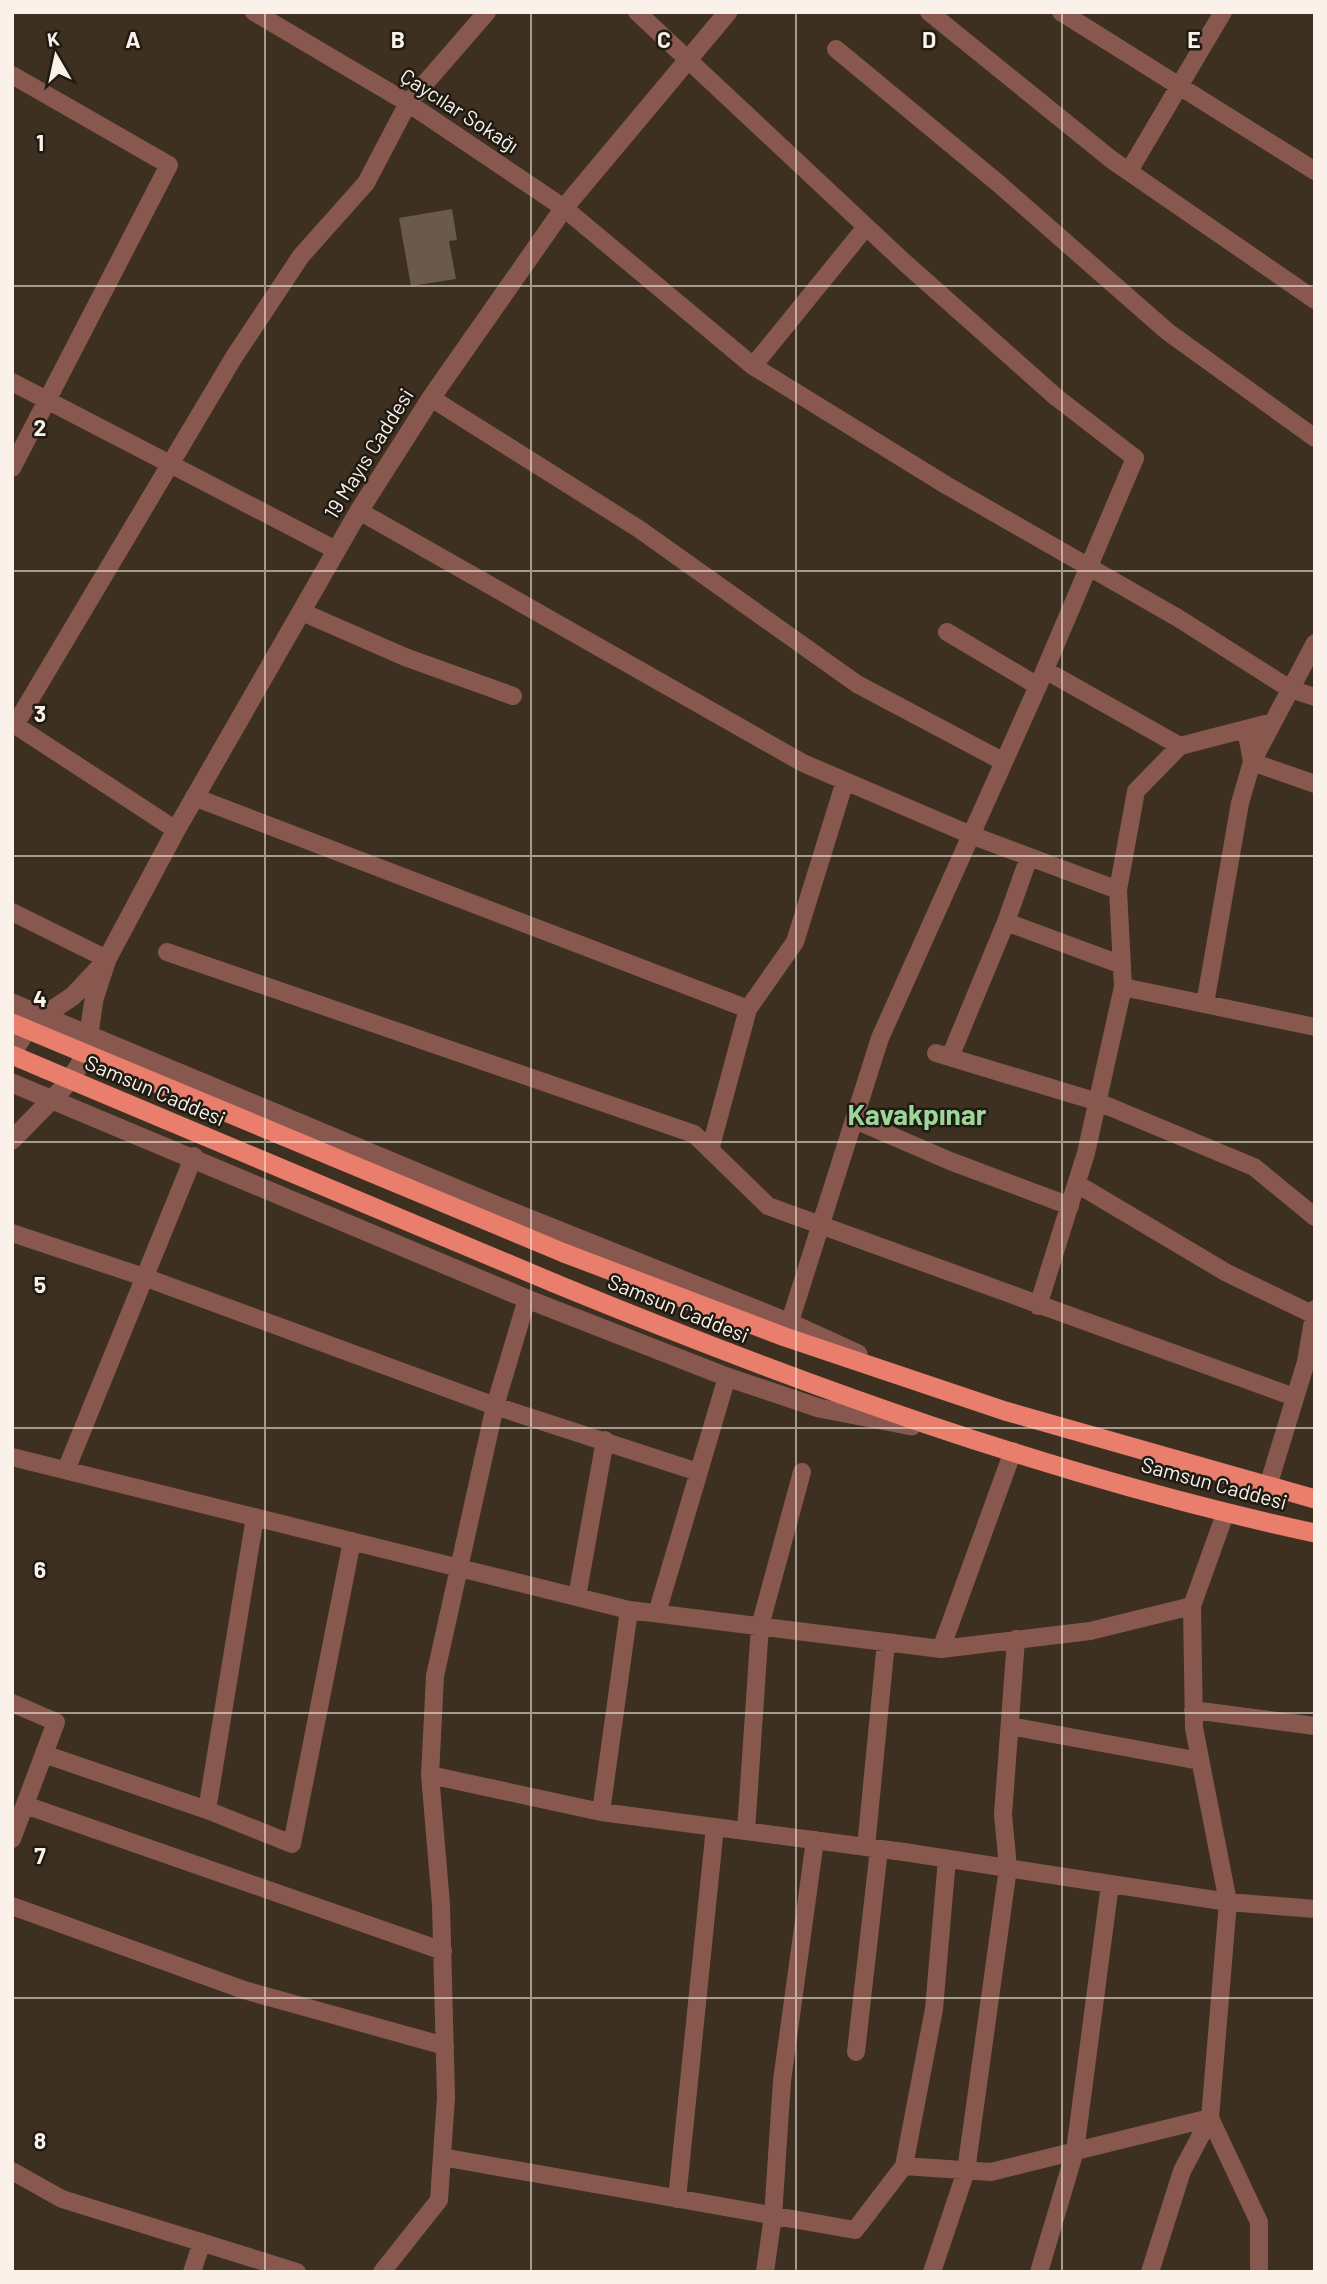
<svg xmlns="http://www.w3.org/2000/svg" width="1327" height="2284" font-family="Barlow,sans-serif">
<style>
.building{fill:#6b5a4c}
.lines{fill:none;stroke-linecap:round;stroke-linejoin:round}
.minor{stroke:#88584f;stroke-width:18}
.tertiary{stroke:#88584f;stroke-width:19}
.trunk{stroke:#e97e6c;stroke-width:19}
.trunk-bridge{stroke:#e97e6c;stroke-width:19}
.grid{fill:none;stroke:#faf2e8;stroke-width:2;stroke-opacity:0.55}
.labels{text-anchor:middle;stroke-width:5;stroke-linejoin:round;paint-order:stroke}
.street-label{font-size:21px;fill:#faf2e8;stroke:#1f1a13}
.district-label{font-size:28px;font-weight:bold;fill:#9ed599;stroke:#1f1a13}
.grid-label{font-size:23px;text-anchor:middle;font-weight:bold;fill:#faf2e8;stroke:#1f1a13;stroke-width:5;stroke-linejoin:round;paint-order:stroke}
</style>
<rect width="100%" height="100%" fill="#3d3021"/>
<!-- building -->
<path class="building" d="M 452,209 L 457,240 L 449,241 L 456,279 L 411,286 L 399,218 Z"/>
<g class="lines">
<!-- minor -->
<path class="minor" d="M 254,12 L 408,103 L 564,208 L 753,366 L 946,485 L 1178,618 L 1290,689 L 1315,697
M 637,12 L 904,262 L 1056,397 L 1135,458 L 1038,686 L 880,1038 L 786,1334
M 929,12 L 1112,160 L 1315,300
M 1061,12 L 1315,171
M 836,49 L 999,184 L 1168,332 L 1315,438
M 12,75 L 169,165 L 12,468
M 1129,171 L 1223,12
M 753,366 L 866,227
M 12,382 L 336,550
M 431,398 L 639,529 L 857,684 L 1004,762
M 359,511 L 803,763 L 971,835 L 1118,890
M 302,612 L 405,657 L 513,696
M 947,632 L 1038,686
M 1315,643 L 1252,762 L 1315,784
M 1045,670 L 1180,746
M 12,723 L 176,830
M 15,725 L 234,357 L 301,256 L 366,183 L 408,103 L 487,12
M 194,797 L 748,1009
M 12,912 L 107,959
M 1006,922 L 1122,965
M 167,952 L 694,1134 L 768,1206 L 1294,1397
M 1123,987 L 1315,1027
M 1205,1004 L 1240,803 L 1252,762 L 1246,729
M 936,1053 L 1098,1102 L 1254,1167 L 1315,1217
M 950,1057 L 1006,922 L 1029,857
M 855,1120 L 950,1161 L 1070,1206
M 710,1150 L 748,1009 L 795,942 L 845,781
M 1077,1184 L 1227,1273 L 1314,1315
M 12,1233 L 144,1277 L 495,1406 L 698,1472
M 1038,1306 L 1086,1153 L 1123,987 L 1118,890 L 1136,791 L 1180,746 L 1273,722
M 12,1457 L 629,1610 L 941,1649 L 1090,1631 L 1192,1606
M 66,1470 L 194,1156
M 1268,1486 L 1306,1362 L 1315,1309
M 1225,1514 L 1192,1606 L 1194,1728 L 1228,1902 L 1210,2118 L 1259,2222 L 1259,2272
M 577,1597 L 605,1440
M 657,1613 L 727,1377
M 941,1649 L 1013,1451
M 12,1703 L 56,1722 L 12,1839
M 1193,1710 L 1315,1726
M 1010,1726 L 1200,1761
M 44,1754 L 207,1810 L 255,1517
M 430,1775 L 601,1812 L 904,1852 L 1228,1902 L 1315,1909
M 25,1805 L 443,1951
M 207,1810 L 292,1844 L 352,1541
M 601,1812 L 629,1610
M 746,1831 L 760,1626 L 802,1472
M 866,1847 L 886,1642
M 12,1906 L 244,1990 L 445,2046
M 856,2052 L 879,1849
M 442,2157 L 855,2230 L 904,2166 L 934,2009 L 947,1859
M 904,2166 L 991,2172 L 1210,2118
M 12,2171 L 62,2199 L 297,2272
M 677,2199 L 715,1827
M 192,2272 L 202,2242
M 382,2272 L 439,2200 L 446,2097 L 441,1904 L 430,1775 L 435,1676 L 495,1406 L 527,1299
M 765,2272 L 773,2216 L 782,2081 L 815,1840
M 932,2272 L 966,2171 L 1008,1868 L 1003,1814 L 1016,1639
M 1039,2272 L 1075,2151 L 1110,1884
M 1150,2272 L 1182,2171 L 1210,2118"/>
<!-- tertiary -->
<path class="tertiary" d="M 12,1003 L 500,1207 L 790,1323 L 858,1354
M 12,1053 L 30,1025 L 73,996 L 102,965
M 12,1083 L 527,1299 L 727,1377 L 819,1408 L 912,1426
M 12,1140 L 65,1086 L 79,1066 L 87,1047 L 94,999 L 107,959 L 176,830 L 359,511 L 431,398 L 564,208 L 728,12"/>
<!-- trunk -->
<path class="trunk" d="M 12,1055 L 45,1069
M 564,1253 L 785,1337 L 1005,1411 L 1315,1499
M 554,1283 C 800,1384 1054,1477 1315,1533"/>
<!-- trunk-bridge -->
<path class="trunk-bridge" d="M 12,1023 L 564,1253
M 45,1069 L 554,1283"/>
</g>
<!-- grid -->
<path class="grid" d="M 265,12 L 265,2272M 531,12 L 531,2272M 796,12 L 796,2272M 1062,12 L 1062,2272M 12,286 L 1315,286M 12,571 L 1315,571M 12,856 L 1315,856M 12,1142 L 1315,1142M 12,1428 L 1315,1428M 12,1713 L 1315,1713M 12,1998 L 1315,1998"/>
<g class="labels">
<!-- street labels -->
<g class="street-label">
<text transform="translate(459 111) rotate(33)" y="7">Çaycılar Sokağı</text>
<text transform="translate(369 454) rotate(-58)" y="7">19 Mayıs Caddesi</text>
<text transform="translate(155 1091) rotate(23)" y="7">Samsun Caddesi</text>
<text transform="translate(678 1309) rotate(22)" y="7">Samsun Caddesi</text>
<text transform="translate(1214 1484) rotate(15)" y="7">Samsun Caddesi</text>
</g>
<!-- district labels -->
<g class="district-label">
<text x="917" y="1125">Kavakpınar</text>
</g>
</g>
<g class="grid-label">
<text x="133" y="48">A</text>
<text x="398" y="48">B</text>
<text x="664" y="48">C</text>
<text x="929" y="48">D</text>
<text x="1194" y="48">E</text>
<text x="40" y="151">1</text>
<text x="40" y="436">2</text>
<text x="40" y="722">3</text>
<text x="40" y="1007">4</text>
<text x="40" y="1293">5</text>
<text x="40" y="1578">6</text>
<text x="40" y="1864">7</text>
<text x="40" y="2149">8</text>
</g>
<!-- border -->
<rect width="1327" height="2284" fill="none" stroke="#faf2e8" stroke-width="28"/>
<!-- north arrow -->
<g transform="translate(56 56) rotate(351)" stroke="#1f1a13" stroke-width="5" paint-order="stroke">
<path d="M0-5L12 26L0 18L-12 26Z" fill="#faf2e8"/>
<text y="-10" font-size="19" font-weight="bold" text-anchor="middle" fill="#faf2e8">K</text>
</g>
</svg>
